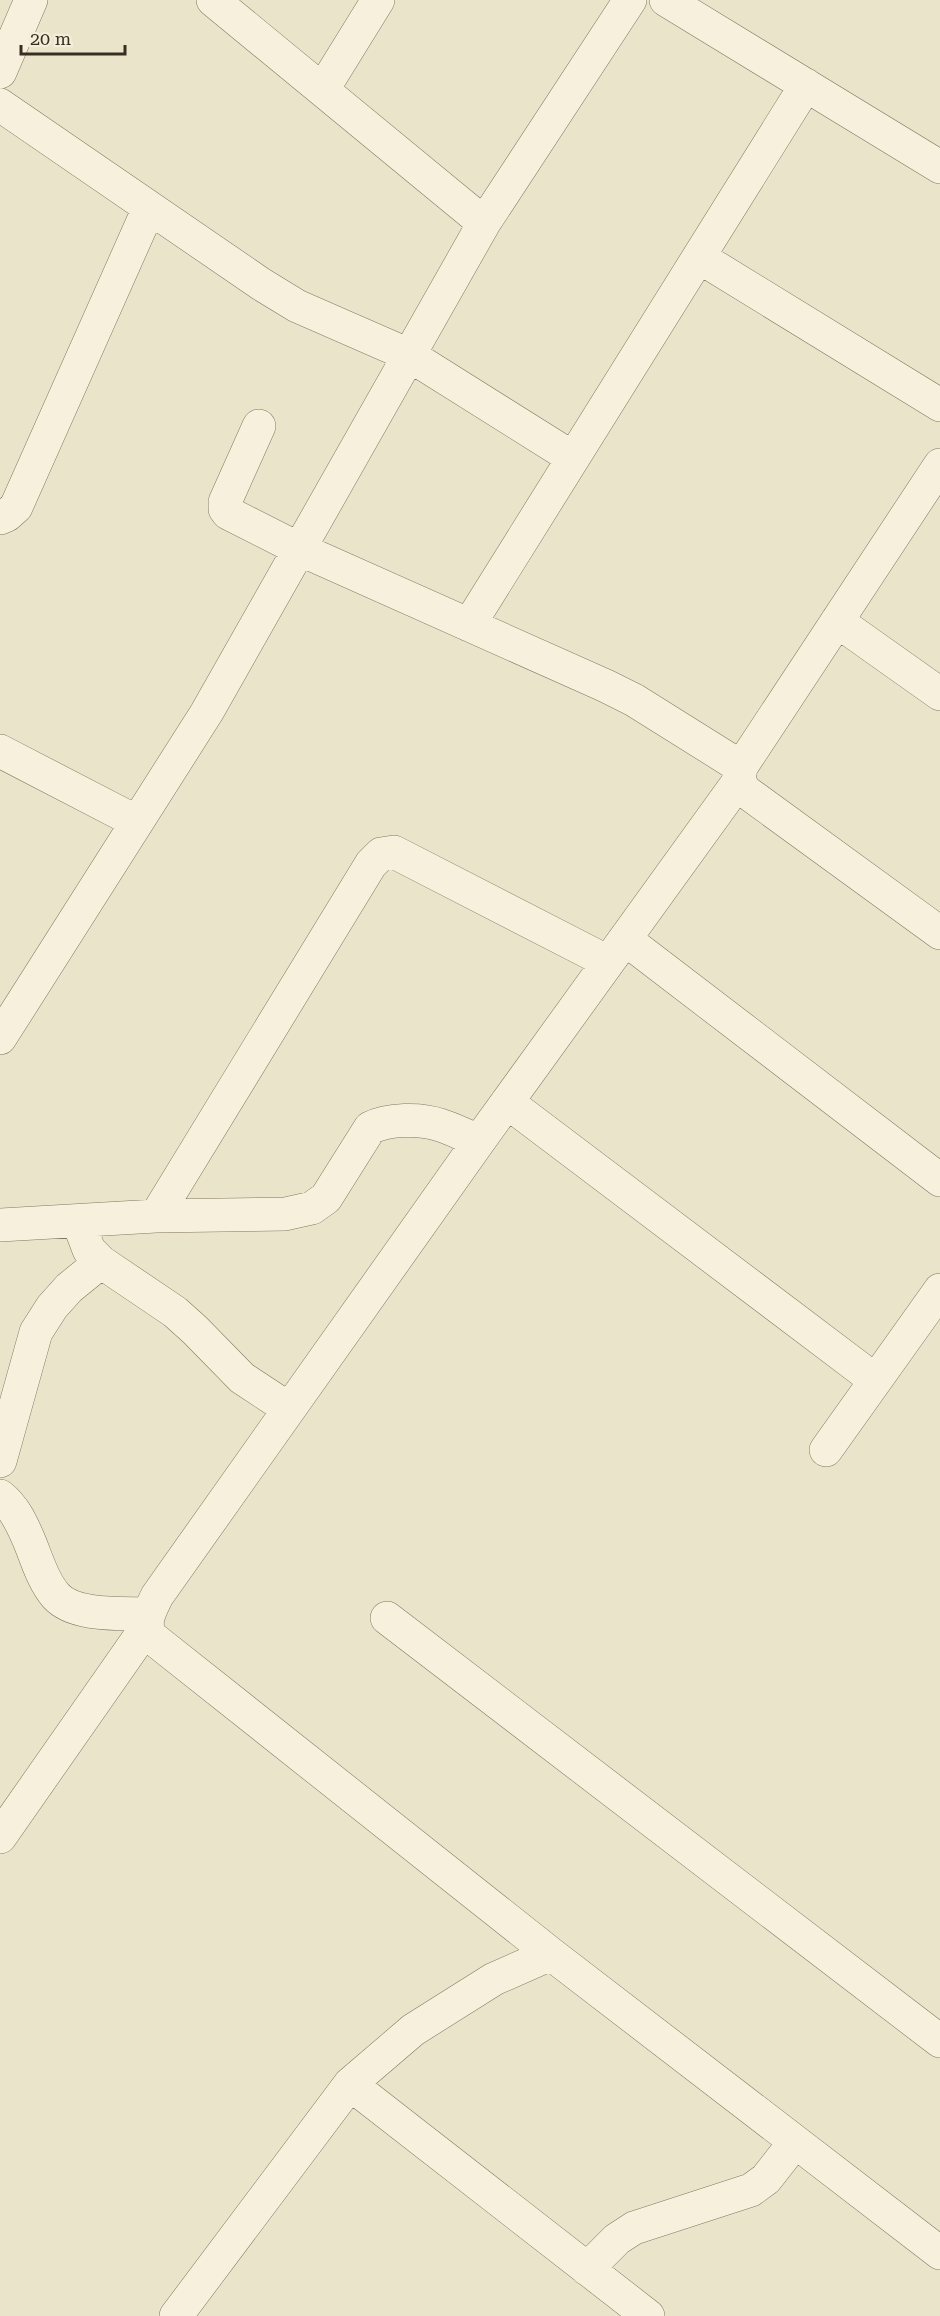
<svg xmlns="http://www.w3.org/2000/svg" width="940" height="2316" font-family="'Roboto Serif',serif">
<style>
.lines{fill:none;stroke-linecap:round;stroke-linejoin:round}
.minor-casing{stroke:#857760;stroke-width:34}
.minor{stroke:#f6f0dd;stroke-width:33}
</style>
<rect width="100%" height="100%" fill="#eae4ca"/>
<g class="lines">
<defs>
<path id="minor" d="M 213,0 L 484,223
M 666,0 L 940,167
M 0,72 L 31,0
M 323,89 L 378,0
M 0,105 L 261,284 L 297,306 L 409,355 L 573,458
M 699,257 L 940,405
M 259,426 L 225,502 L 225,509 L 228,513 L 299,549 L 606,686 L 634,700 L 741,767
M 940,465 L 741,767 L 739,781 L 745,791 L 940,933
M 0,518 L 7,515 L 16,507 L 149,208
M 837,621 L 940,694
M 469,625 L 806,85
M 0,751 L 137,822
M 739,781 L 479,1141 L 157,1596 C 151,1609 143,1621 150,1636 L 551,1954 L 940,2253
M 625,939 L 940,1180
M 0,1038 L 207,712 L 484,223 L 630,0
M 507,1102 L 875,1380
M 156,1216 L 371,864 L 381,854 L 394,852 L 608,962
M 78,1221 L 89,1250 L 101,1262 L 175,1312 L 195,1330 L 242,1378 L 289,1409
M 0,1225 L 156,1216 L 285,1214 L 312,1208 L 326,1198 L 370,1128 C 388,1119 420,1118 440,1125 C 453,1129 466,1136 479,1141
M 826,1450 L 940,1290
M 0,1461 L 36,1332 L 52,1307 L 69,1288 L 101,1262
M 0,1496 C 14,1507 21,1522 28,1538 C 36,1556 42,1580 56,1596 C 75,1617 122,1613 148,1614
M 387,1618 L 940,2041
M 0,1837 L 146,1628
M 350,2084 L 648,2316
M 587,2269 L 617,2239 L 634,2228 L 751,2190 L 766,2179 L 795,2142
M 176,2316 L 350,2084 L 413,2030 L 494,1979 L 551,1954"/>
</defs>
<!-- minor casing -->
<use href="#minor" class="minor-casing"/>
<!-- minor -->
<use href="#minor" class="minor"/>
</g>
<!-- scale -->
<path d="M21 45v9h104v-9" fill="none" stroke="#382e22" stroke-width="3"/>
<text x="30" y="45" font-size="18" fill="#382e22" stroke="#f3edd9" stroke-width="4.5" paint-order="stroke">20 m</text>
</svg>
